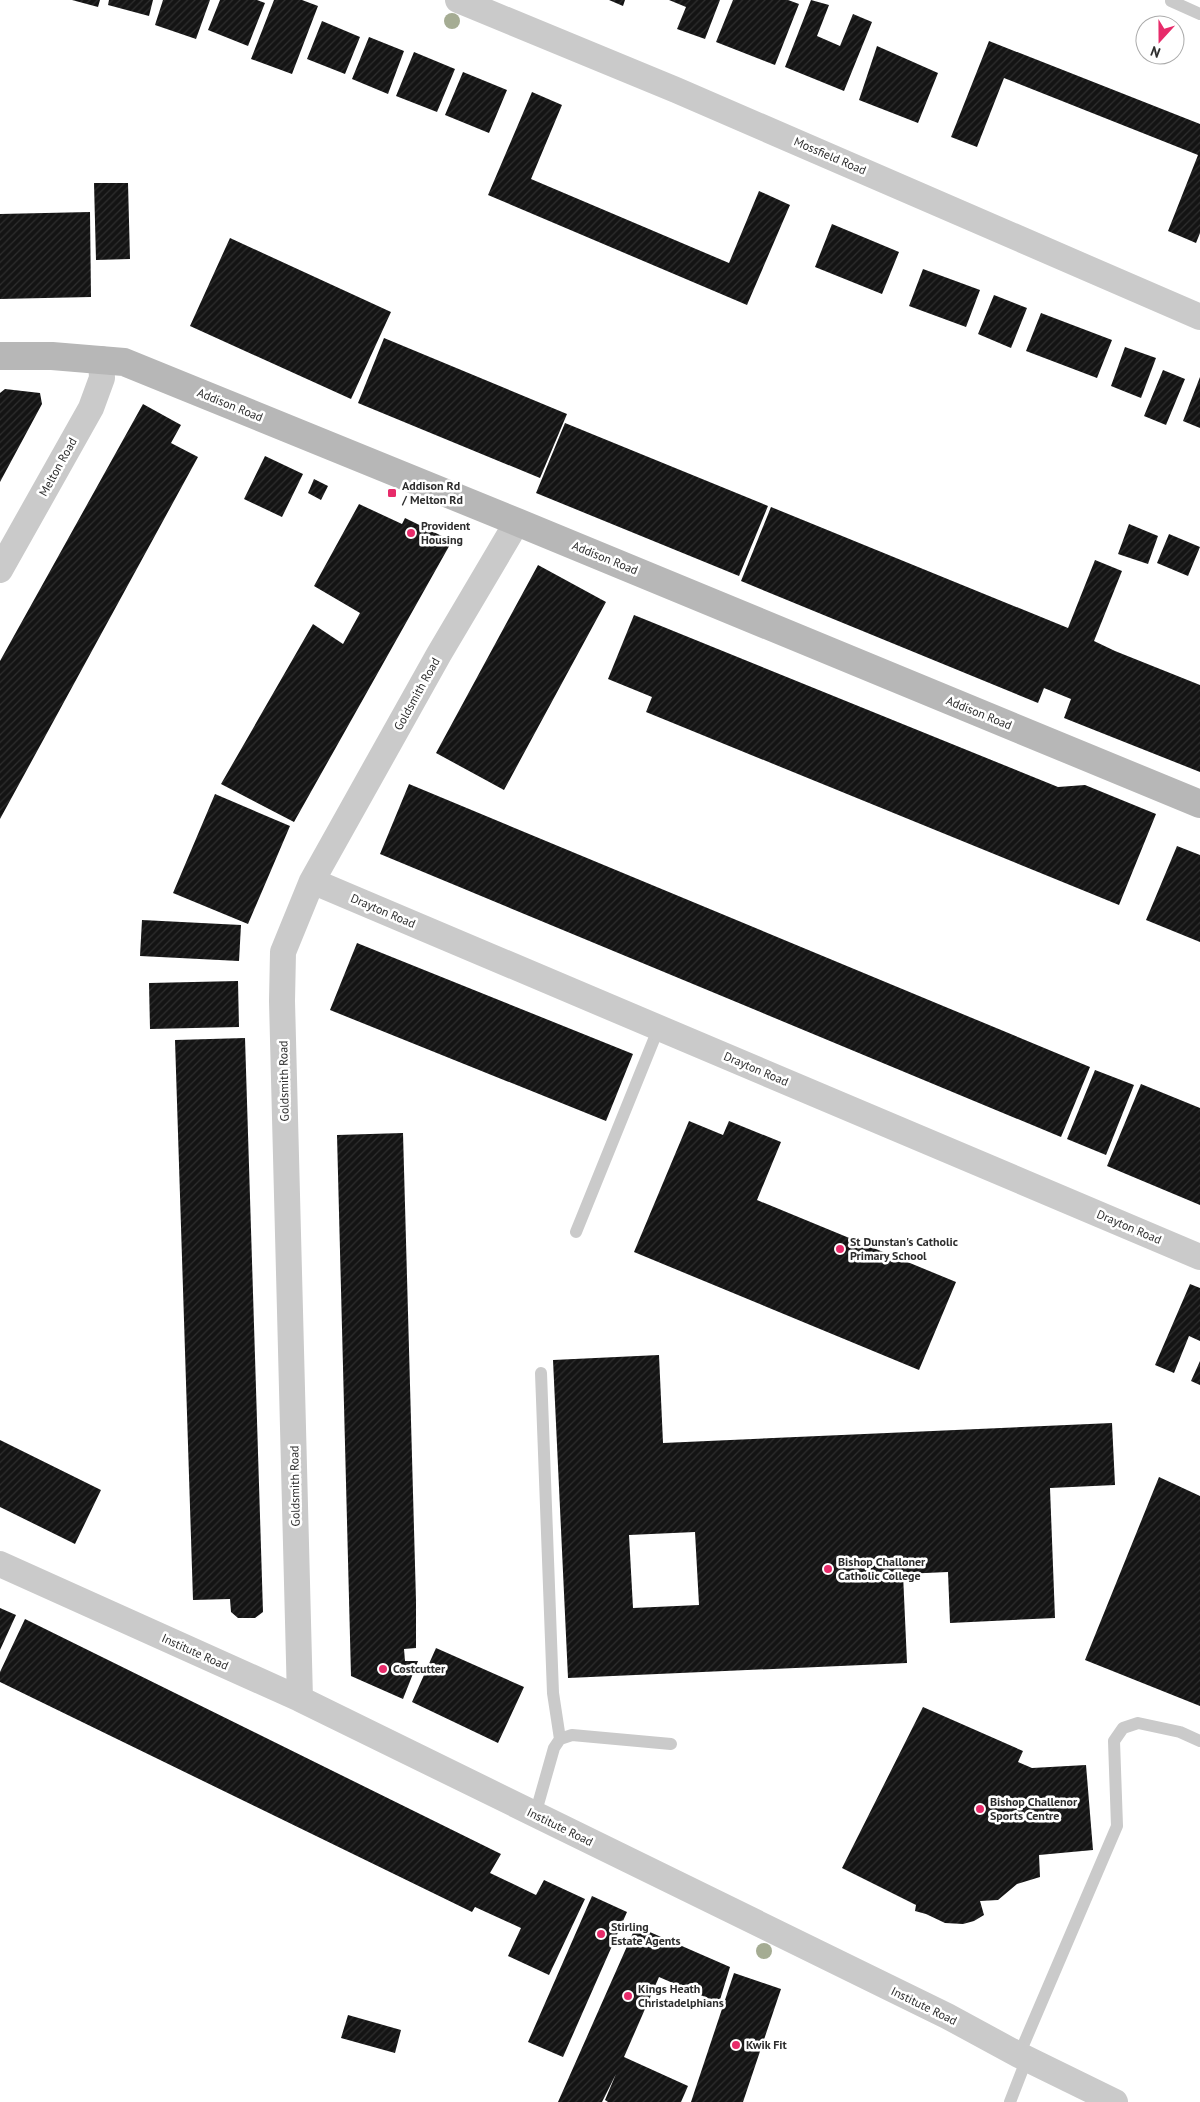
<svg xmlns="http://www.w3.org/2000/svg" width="1200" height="2102" font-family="'PT Sans',sans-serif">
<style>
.building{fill:url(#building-hatch);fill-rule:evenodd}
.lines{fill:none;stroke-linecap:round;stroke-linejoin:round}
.lane{stroke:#cacaca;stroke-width:12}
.street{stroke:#cacaca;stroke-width:26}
.secondary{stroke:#b7b7b7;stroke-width:28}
.tree{fill:#a5ac93}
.poi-dot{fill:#e72b6a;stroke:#fff;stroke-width:2}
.labels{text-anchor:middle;stroke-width:5;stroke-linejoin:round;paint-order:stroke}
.street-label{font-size:12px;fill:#2d2d2d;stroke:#fff}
.poi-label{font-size:12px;font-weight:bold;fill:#2d2d2d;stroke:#fff;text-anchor:start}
</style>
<defs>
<pattern id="building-hatch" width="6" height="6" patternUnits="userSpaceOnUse" patternTransform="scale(1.25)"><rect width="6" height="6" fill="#141414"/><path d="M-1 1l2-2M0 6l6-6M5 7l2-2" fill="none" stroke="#2e2e2e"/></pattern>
</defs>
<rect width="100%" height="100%" fill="#fff"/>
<!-- building -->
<path class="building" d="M 72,0 L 100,0 L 98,7 Z
M 109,0 L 153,0 L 149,16 L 108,5 Z
M 163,0 L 210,0 L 196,39 L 155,25 Z
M 220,0 L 257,0 L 265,3 L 248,46 L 208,30 Z
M 274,0 L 302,0 L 318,6 L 292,74 L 251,59 Z
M 609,0 L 625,0 L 623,6 Z
M 669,0 L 720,0 L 705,39 L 677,29 L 686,7 Z
M 733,0 L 788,0 L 799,4 L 775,65 L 716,42 Z
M 811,0 L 829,5 L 817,36 L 840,46 L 853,14 L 872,22 L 844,91 L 785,67 Z
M 322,21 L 360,37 L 345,74 L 307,59 Z
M 369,37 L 404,51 L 388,94 L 352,79 Z
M 989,41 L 1200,124 L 1200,233 L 1196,243 L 1168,231 L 1198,155 L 1004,78 L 977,147 L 951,137 Z
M 877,46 L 938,73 L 918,123 L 859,100 Z
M 414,52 L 455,69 L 437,112 L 396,96 Z
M 463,72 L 507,90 L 489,133 L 445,115 Z
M 532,92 L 562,105 L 531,179 L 729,263 L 759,191 L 790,205 L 747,305 L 488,195 Z
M 94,183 L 128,183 L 130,259 L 96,260 Z
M 90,212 L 91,297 L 0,299 L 0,214 Z
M 832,224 L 899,252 L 882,294 L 815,267 Z
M 230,238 L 391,312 L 351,399 L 190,326 Z
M 923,269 L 980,290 L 966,327 L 909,306 Z
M 994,295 L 1027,308 L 1011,348 L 978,334 Z
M 1041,313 L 1112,340 L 1097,378 L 1026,351 Z
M 384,338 L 567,414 L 540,478 L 358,403 Z
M 1125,347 L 1156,358 L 1141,398 L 1111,386 Z
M 1163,370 L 1185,379 L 1166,425 L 1144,416 Z
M 1200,377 L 1200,428 L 1183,421 Z
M 5,389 L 40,393 L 42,404 L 0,482 L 0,393 Z
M 143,404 L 181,425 L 171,443 L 198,457 L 0,819 L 0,661 Z
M 565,423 L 768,506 L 739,576 L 536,493 Z
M 265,456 L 303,474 L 282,517 L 244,499 Z
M 314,479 L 328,486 L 321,500 L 308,493 Z
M 359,504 L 402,524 L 405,518 L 452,541 L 294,822 L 221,784 L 313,624 L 343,644 L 360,613 L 314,586 Z
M 771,507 L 1068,628 L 1095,560 L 1122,571 L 1094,641 L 1115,651 L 1200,685 L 1200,772 L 1064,718 L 1071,699 L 1044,688 L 1038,703 L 741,581 Z
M 1129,524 L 1158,536 L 1148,564 L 1118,554 Z
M 1169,534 L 1200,547 L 1188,576 L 1157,563 Z
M 538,565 L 606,602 L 504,790 L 436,753 Z
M 634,615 L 1058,787 L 1085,785 L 1156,814 L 1119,905 L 646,712 L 652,697 L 608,679 Z
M 409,784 L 1090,1067 L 1061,1137 L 380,854 Z
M 215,794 L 290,826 L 248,924 L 173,893 Z
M 1177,846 L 1200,855 L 1200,942 L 1146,920 Z
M 142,920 L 241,925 L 239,961 L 140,956 Z
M 357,943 L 633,1054 L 606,1121 L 330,1010 Z
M 238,981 L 239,1027 L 150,1029 L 149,983 Z
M 245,1038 L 263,1612 L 255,1618 L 238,1618 L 231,1612 L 230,1599 L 193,1600 L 175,1040 Z
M 1095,1070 L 1134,1085 L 1106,1155 L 1067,1139 Z
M 1141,1084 L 1200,1108 L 1200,1205 L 1107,1166 Z
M 689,1121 L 723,1135 L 729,1121 L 781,1142 L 757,1200 L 956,1282 L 919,1370 L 634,1252 Z
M 403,1133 L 416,1601 L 416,1648 L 404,1649 L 405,1661 L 418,1661 L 403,1699 L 351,1676 L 337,1135 Z
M 1190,1284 L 1200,1288 L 1200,1341 L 1189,1336 L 1174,1373 L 1155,1365 Z
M 659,1355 L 663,1443 L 1112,1423 L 1115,1485 L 1050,1488 L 1055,1618 L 950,1623 L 948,1572 L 903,1574 L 907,1663 L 568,1678 L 553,1360 ZM 695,1532 L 699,1605 L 633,1608 L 629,1535 Z
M 1200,1361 L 1200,1385 L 1191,1381 Z
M 0,1440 L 101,1490 L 75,1544 L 0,1507 Z
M 1159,1477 L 1200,1496 L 1200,1706 L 1085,1660 Z
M 0,1608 L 16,1615 L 0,1650 Z
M 25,1619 L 501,1854 L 490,1873 L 536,1895 L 544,1880 L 585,1899 L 549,1975 L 508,1956 L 521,1928 L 475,1907 L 472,1912 L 0,1682 L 0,1672 Z
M 436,1648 L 524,1687 L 498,1743 L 412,1702 Z
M 923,1707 L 1023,1751 L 1018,1762 L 1032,1768 L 1086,1765 L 1093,1850 L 1039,1855 L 1040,1877 L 1017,1884 L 998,1900 L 980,1901 L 984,1915 L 974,1921 L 963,1924 L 945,1923 L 926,1914 L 915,1911 L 916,1905 L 842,1868 Z
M 592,1896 L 627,1912 L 563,2057 L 528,2042 Z
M 636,1926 L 730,1967 L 719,2003 L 659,1977 L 624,2057 L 688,2086 L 681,2102 L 608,2102 L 605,2100 L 616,2074 L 602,2102 L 558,2102 Z
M 734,1973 L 781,1989 L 743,2102 L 691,2102 Z
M 348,2015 L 401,2030 L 395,2053 L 341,2038 Z"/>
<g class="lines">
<!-- lane -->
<path class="lane" d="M 1171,1 L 1200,14
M 576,1232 L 659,1027
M 541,1373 L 553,1693 L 560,1739
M 535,1815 L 554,1748 L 560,1739 L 572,1735 L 671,1744
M 1019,2055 L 1117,1826 L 1114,1741 L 1123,1728 L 1138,1723 L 1180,1732 L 1200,1741
M 1010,2102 L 1027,2058"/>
<!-- street -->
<path class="street" d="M 458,0 L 676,90 L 1200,317
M 0,570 L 91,408 L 102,378 L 101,359
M 312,881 L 1200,1257
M 0,1564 L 300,1699 L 947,2016 L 1019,2055 L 1115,2102
M 300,1699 L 282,1001 L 283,952 L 312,881 L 439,654 L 517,522"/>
<!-- secondary -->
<path class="secondary" d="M 0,356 L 52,356 L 124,362 L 517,522 L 1200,804"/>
</g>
<!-- trees -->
<g class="tree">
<circle cx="452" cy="21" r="8"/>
<circle cx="764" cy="1951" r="8"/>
</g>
<!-- markers -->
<g class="poi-dot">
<rect x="387" y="488" width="10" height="10" rx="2.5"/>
<circle cx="411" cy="533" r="5"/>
<circle cx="840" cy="1249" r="5"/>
<circle cx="828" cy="1569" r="5"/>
<circle cx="383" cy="1669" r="5"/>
<circle cx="980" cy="1809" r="5"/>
<circle cx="601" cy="1934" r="5"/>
<circle cx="628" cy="1996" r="5"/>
<circle cx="736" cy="2045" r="5"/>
</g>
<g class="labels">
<!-- street labels -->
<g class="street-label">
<text transform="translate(830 156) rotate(23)" y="4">Mossfield Road</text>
<text transform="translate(230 405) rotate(22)" y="4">Addison Road</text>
<text transform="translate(58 467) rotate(-61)" y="4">Melton Road</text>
<text transform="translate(605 558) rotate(22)" y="4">Addison Road</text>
<text transform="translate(417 694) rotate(-61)" y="4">Goldsmith Road</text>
<text transform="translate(979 713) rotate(22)" y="4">Addison Road</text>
<text transform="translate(383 911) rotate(23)" y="4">Drayton Road</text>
<text transform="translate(756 1069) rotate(23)" y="4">Drayton Road</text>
<text transform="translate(284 1081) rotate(-91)" y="4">Goldsmith Road</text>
<text transform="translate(1129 1227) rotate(23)" y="4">Drayton Road</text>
<text transform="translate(295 1486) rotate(-91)" y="4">Goldsmith Road</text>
<text transform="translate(195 1652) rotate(24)" y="4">Institute Road</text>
<text transform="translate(560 1827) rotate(26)" y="4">Institute Road</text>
<text transform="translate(924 2006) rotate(26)" y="4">Institute Road</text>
</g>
<!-- poi labels -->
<g class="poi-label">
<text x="402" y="490">Addison Rd<tspan x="402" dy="14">/ Melton Rd</tspan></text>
<text x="421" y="530">Provident<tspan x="421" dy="14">Housing</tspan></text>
<text x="850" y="1246">St Dunstan's Catholic<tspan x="850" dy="14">Primary School</tspan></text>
<text x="838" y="1566">Bishop Challoner<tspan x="838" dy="14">Catholic College</tspan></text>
<text x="393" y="1673">Costcutter</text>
<text x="990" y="1806">Bishop Challenor<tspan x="990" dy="14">Sports Centre</tspan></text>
<text x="611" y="1931">Stirling<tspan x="611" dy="14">Estate Agents</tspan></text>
<text x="638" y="1993">Kings Heath<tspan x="638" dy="14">Christadelphians</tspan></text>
<text x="746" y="2049">Kwik Fit</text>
</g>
</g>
<!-- north arrow -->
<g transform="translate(1160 40) rotate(201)"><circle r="24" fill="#ffffff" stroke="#ababab"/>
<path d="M0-4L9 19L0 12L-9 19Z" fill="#e72b6a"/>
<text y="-8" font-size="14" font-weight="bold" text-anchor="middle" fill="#2d2d2d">N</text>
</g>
</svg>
